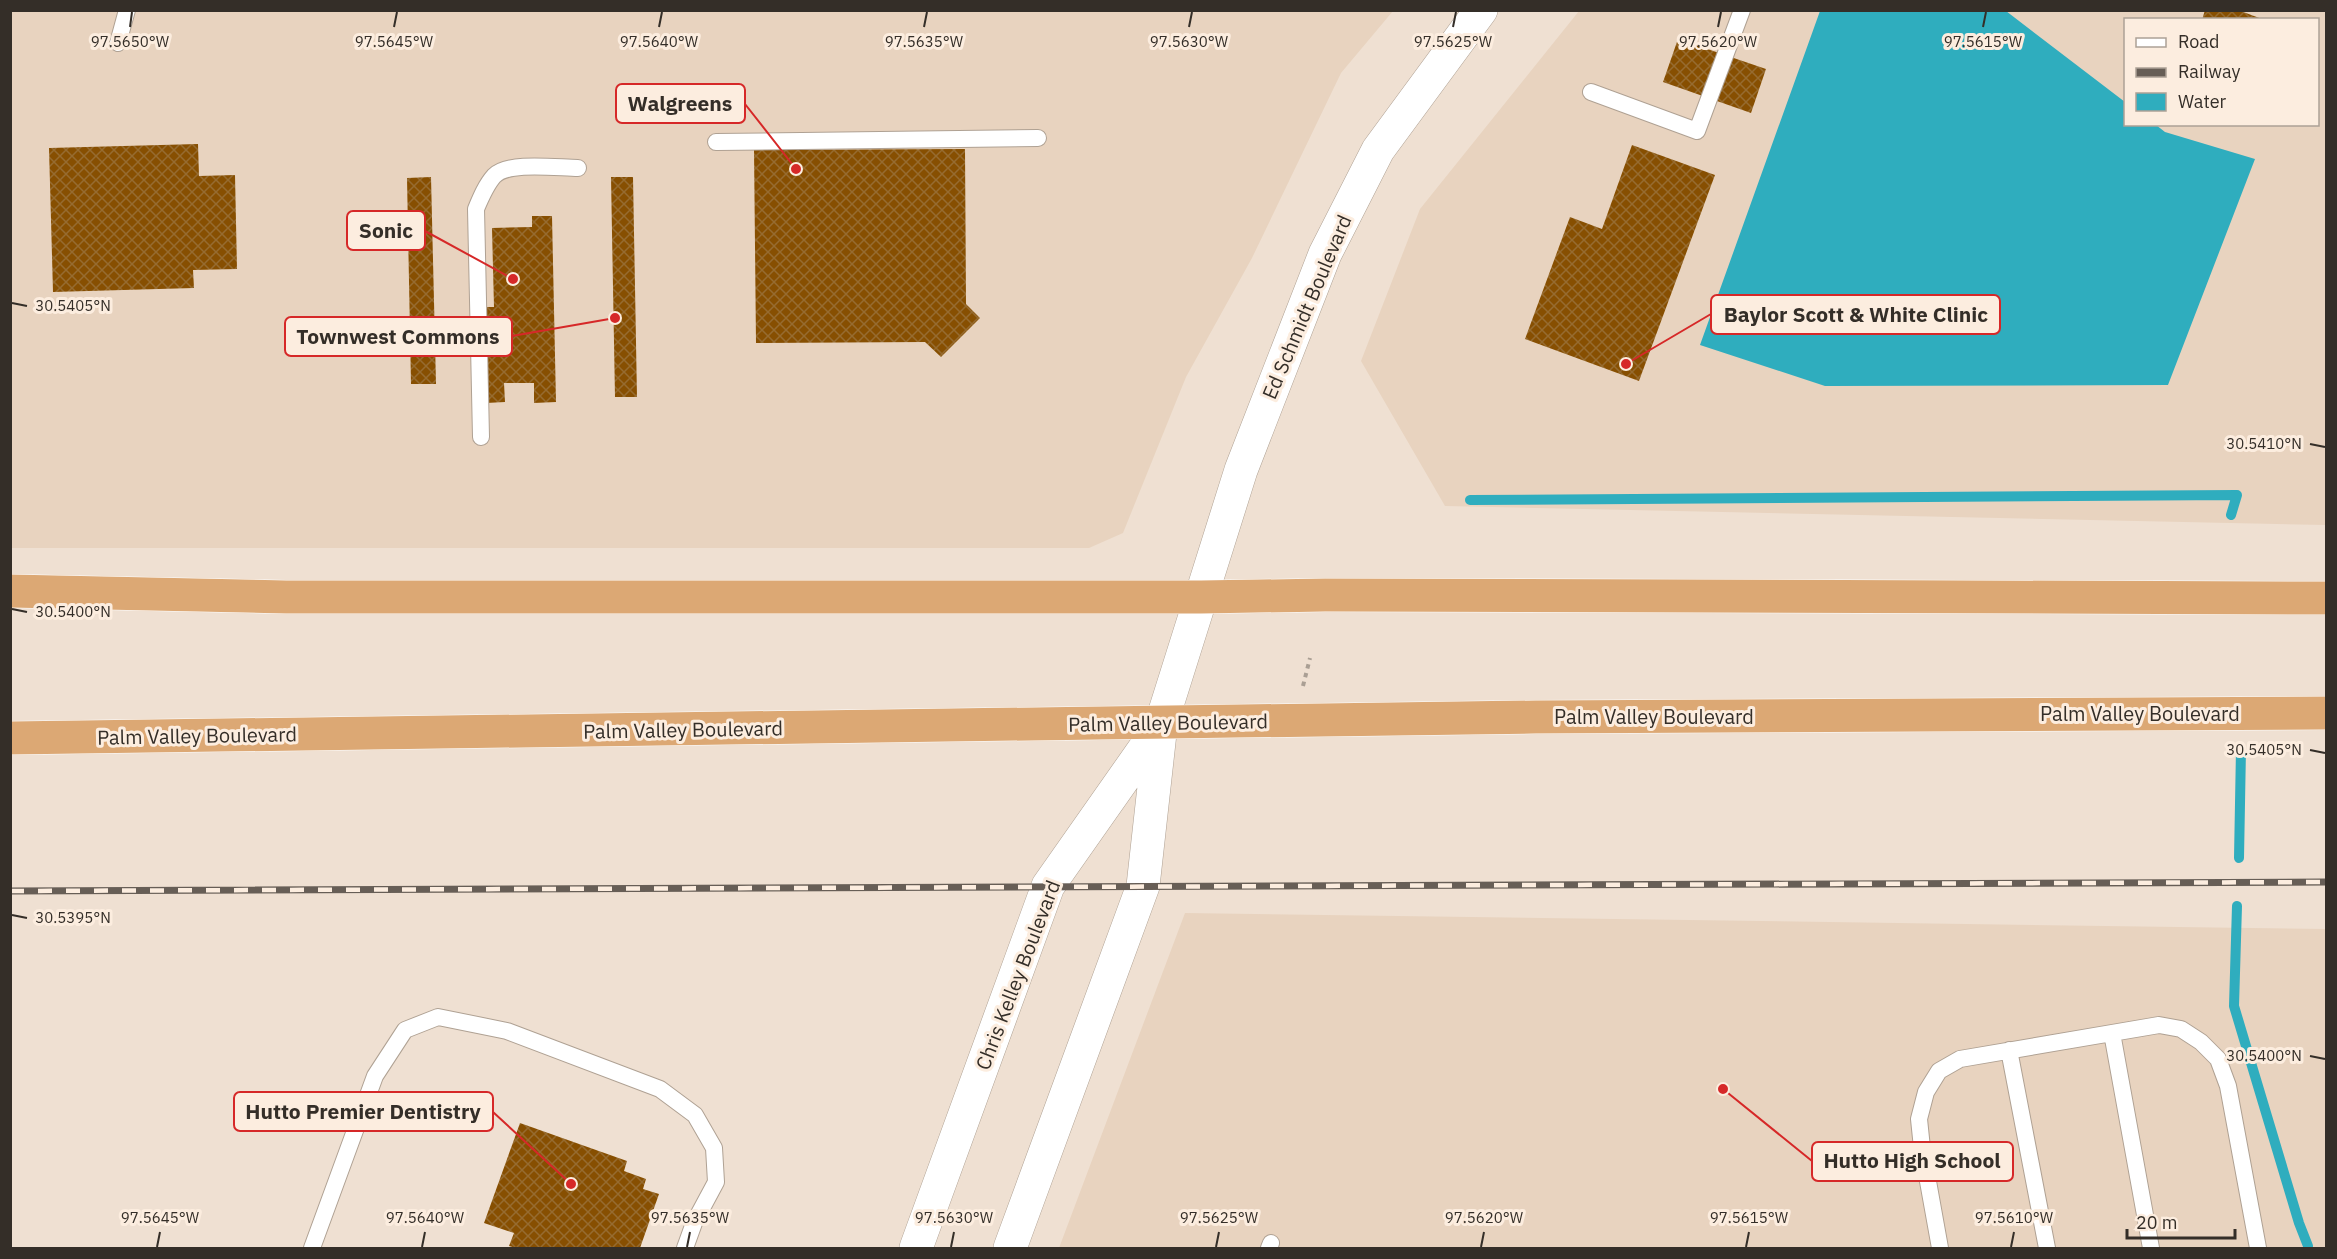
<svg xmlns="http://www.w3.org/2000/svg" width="2337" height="1259" font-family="'IBM Plex Sans',sans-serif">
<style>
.built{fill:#e8d3bf;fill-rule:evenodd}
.water{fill:#2fadbe}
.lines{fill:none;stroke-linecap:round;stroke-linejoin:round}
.stream{stroke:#2fadbe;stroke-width:10}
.building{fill:url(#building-cross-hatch)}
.service-casing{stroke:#afa193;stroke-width:18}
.tertiary-casing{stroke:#afa193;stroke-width:34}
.secondary-casing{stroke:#afa193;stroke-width:34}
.trunk-casing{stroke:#fff;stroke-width:34}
.path{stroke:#aa9f94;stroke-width:4;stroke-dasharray:4.5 4.5;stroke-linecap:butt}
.service{stroke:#fff;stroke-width:16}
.tertiary{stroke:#fff;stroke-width:33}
.secondary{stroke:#fff;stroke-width:33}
.trunk{stroke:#dca874;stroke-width:33}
.rail-casing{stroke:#675e56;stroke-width:7}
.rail{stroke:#fceddf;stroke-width:4.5;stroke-dasharray:14;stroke-linecap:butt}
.ticks{fill:none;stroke:#342e28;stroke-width:2}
.labels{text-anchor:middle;stroke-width:6;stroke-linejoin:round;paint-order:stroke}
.street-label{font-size:20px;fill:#342e28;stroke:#fceddf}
.ticks-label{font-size:15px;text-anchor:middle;fill:#342e28;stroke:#fceddf;stroke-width:6;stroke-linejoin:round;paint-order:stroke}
.leader{fill:none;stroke:#d62828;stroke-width:2}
.callout-dot{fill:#d62828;stroke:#fceddf;stroke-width:2}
.callout{fill:#fceddf;stroke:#d62828;stroke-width:2}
.callout-label{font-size:21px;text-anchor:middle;font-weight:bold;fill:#342e28}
</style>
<defs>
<pattern id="building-cross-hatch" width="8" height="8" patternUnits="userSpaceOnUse" patternTransform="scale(1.5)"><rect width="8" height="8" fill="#874f01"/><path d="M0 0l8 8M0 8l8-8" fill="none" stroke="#966b30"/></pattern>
</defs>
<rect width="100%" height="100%" fill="#efe0d2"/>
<!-- built -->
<path class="built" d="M 10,11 L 1393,11 L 1341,73 L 1252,258 L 1186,377 L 1123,533 L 1089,548 L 11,548 Z
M 1579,11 L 2326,11 L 2326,525 L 1445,506 L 1361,361 L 1420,209 ZM 2126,20 L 2318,20 L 2318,124 L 2126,124 Z
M 1185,913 L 2326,929 L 2326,1248 L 1059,1248 Z"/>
<!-- water -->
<path class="water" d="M 1820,11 L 2006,11 L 2125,102 L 2126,124 L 2156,125 L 2165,132 L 2255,159 L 2168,385 L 1825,386 L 1700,345 Z"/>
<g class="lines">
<!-- stream -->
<path class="stream" d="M 1470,500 L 2237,495 L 2231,515
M 2239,858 L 2241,749
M 2237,906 L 2234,1006 L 2299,1223 L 2308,1246"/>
</g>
<!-- building -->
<path class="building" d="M 2205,10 L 2238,10 L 2262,19 L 2202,20 Z
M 1678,39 L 1766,69 L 1751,113 L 1663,82 Z
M 198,144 L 199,176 L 235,175 L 237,269 L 193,270 L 194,288 L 53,292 L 49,148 Z
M 1632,145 L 1715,175 L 1639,381 L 1525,339 L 1570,217 L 1602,229 Z
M 965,149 L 966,304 L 980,318 L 941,357 L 925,342 L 756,343 L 754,150 Z
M 431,177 L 436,384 L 411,384 L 407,178 Z
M 611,177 L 633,177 L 637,397 L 615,397 Z
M 532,216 L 552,216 L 556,402 L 534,403 L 534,383 L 504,383 L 505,402 L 486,403 L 485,307 L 494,307 L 492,228 L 532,227 Z
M 520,1123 L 627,1161 L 624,1171 L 646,1179 L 643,1189 L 659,1194 L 640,1248 L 516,1248 L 509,1246 L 514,1233 L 484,1223 Z"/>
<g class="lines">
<defs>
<path id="service" d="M 118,43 L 127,10
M 1591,92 L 1697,131 L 1742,10
M 716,142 L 1038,138
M 481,437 L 476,209 C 481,197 486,185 494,176 C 508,161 558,168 578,168
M 2112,1033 L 2151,1248
M 2009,1050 L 2047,1248
M 312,1248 L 375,1076 L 405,1030 L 438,1017 L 507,1031 L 660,1089 L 695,1115 L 714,1148 L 716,1182 L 694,1223 L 685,1248
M 1269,1248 L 1271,1243
M 1940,1248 L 1922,1148 L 1919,1119 L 1926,1092 L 1939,1071 L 1960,1059 L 2159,1025 L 2181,1029 L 2201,1042 L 2218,1059 L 2228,1086 L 2258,1248"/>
<path id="tertiary" d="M 1201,597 L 1241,470 L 1325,254 L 1378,150 L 1481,10"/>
<path id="secondary" d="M 916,1248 L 1048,886 L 1159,728
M 1010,1248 L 1143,886 L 1161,724 L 1201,597"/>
<path id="trunk" d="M 10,591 L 286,597 L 1201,597 L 1325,595 L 2326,598
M 10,738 L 1535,717 L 2326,713"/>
</defs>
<!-- service casing -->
<use href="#service" class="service-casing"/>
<!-- tertiary casing -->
<use href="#tertiary" class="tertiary-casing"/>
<!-- secondary casing -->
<use href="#secondary" class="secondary-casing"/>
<!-- trunk casing -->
<use href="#trunk" class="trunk-casing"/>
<!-- path -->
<path class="path" d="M 1303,686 L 1310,658"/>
<!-- service -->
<use href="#service" class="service"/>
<!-- tertiary -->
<use href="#tertiary" class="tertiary"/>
<!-- secondary -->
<use href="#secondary" class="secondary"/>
<!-- trunk -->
<use href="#trunk" class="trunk"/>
<defs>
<path id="rail" d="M 10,891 L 2326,882"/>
</defs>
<!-- rail casing -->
<use href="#rail" class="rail-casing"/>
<!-- rail -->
<use href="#rail" class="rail"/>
</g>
<!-- ticks -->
<path class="ticks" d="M 130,27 L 132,12M 394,27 L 397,12M 659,27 L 662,12M 924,27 L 927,12M 1189,27 L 1192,12M 1453,27 L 1456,12M 1718,27 L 1721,12M 1983,27 L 1986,12M 12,303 L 27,306M 2310,444 L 2325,447M 12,609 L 27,612M 2310,750 L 2325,753M 12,915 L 27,918M 2310,1056 L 2325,1059M 157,1247 L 160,1232M 422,1247 L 425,1232M 687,1247 L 690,1232M 951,1247 L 954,1232M 1216,1247 L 1219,1232M 1481,1247 L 1484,1232M 1746,1247 L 1749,1232M 2011,1247 L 2014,1232"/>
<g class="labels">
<!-- street labels -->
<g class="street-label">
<text transform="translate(1307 307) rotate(-67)" y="7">Ed Schmidt Boulevard</text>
<text x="2140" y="721">Palm Valley Boulevard</text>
<text x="1654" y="724">Palm Valley Boulevard</text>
<text transform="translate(1168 723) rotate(-1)" y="7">Palm Valley Boulevard</text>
<text transform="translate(683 730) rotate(-1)" y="7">Palm Valley Boulevard</text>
<text transform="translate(197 736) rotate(-1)" y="7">Palm Valley Boulevard</text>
<text transform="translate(1018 975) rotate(-69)" y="7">Chris Kelley Boulevard</text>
</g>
</g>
<g class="ticks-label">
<text x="130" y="47">97.5650°W</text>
<text x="394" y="47">97.5645°W</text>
<text x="659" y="47">97.5640°W</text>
<text x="924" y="47">97.5635°W</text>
<text x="1189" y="47">97.5630°W</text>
<text x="1453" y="47">97.5625°W</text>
<text x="1718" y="47">97.5620°W</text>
<text x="1983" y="47">97.5615°W</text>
<text x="73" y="311">30.5405°N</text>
<text x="2264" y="449">30.5410°N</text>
<text x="73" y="617">30.5400°N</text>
<text x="2264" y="755">30.5405°N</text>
<text x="73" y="923">30.5395°N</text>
<text x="2264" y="1061">30.5400°N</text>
<text x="160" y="1223">97.5645°W</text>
<text x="425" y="1223">97.5640°W</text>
<text x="690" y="1223">97.5635°W</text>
<text x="954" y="1223">97.5630°W</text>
<text x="1219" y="1223">97.5625°W</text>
<text x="1484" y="1223">97.5620°W</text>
<text x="1749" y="1223">97.5615°W</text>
<text x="2014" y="1223">97.5610°W</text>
</g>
<!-- callouts -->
<path class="leader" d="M796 169L745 104M513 279L425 231M1626 364L1711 314M615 318L512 336M571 1184L493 1112M1723 1089L1812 1161"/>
<g class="callout-dot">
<circle cx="796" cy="169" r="6"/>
<circle cx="513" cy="279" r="6"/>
<circle cx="1626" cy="364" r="6"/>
<circle cx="615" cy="318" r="6"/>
<circle cx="571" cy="1184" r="6"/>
<circle cx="1723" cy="1089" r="6"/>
</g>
<g class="callout">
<rect x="616" y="84" width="129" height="39" rx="6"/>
<rect x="347" y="211" width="78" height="39" rx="6"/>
<rect x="1711" y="295" width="289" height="39" rx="6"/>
<rect x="285" y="317" width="227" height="39" rx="6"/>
<rect x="234" y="1092" width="259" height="39" rx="6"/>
<rect x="1812" y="1142" width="201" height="39" rx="6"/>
</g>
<g class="callout-label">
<text x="680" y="111">Walgreens</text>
<text x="386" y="238">Sonic</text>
<text x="1856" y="322">Baylor Scott &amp; White Clinic</text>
<text x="398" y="344">Townwest Commons</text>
<text x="363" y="1119">Hutto Premier Dentistry</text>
<text x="1912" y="1168">Hutto High School</text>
</g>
<!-- border -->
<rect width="2337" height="1259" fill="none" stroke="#342e28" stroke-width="24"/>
<!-- legend -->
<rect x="2124" y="18" width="195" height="108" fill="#fceddf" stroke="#aca196" stroke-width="1.5"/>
<rect x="2136" y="38" width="30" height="9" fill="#ffffff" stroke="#aca196" stroke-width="1.5"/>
<text x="2178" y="48" font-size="18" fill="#342e28">Road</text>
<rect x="2136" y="68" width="30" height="9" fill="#675e56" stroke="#aca196" stroke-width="1.5"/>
<text x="2178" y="78" font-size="18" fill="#342e28">Railway</text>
<rect x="2136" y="93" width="30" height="18" fill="#2fadbe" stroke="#aca196" stroke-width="1.5"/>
<text x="2178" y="108" font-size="18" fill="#342e28">Water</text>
<!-- scale -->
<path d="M2127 1229v9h108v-9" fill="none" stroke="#342e28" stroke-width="3"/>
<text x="2136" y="1229" font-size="18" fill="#342e28" stroke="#fceddf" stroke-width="4.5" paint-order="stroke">20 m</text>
</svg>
